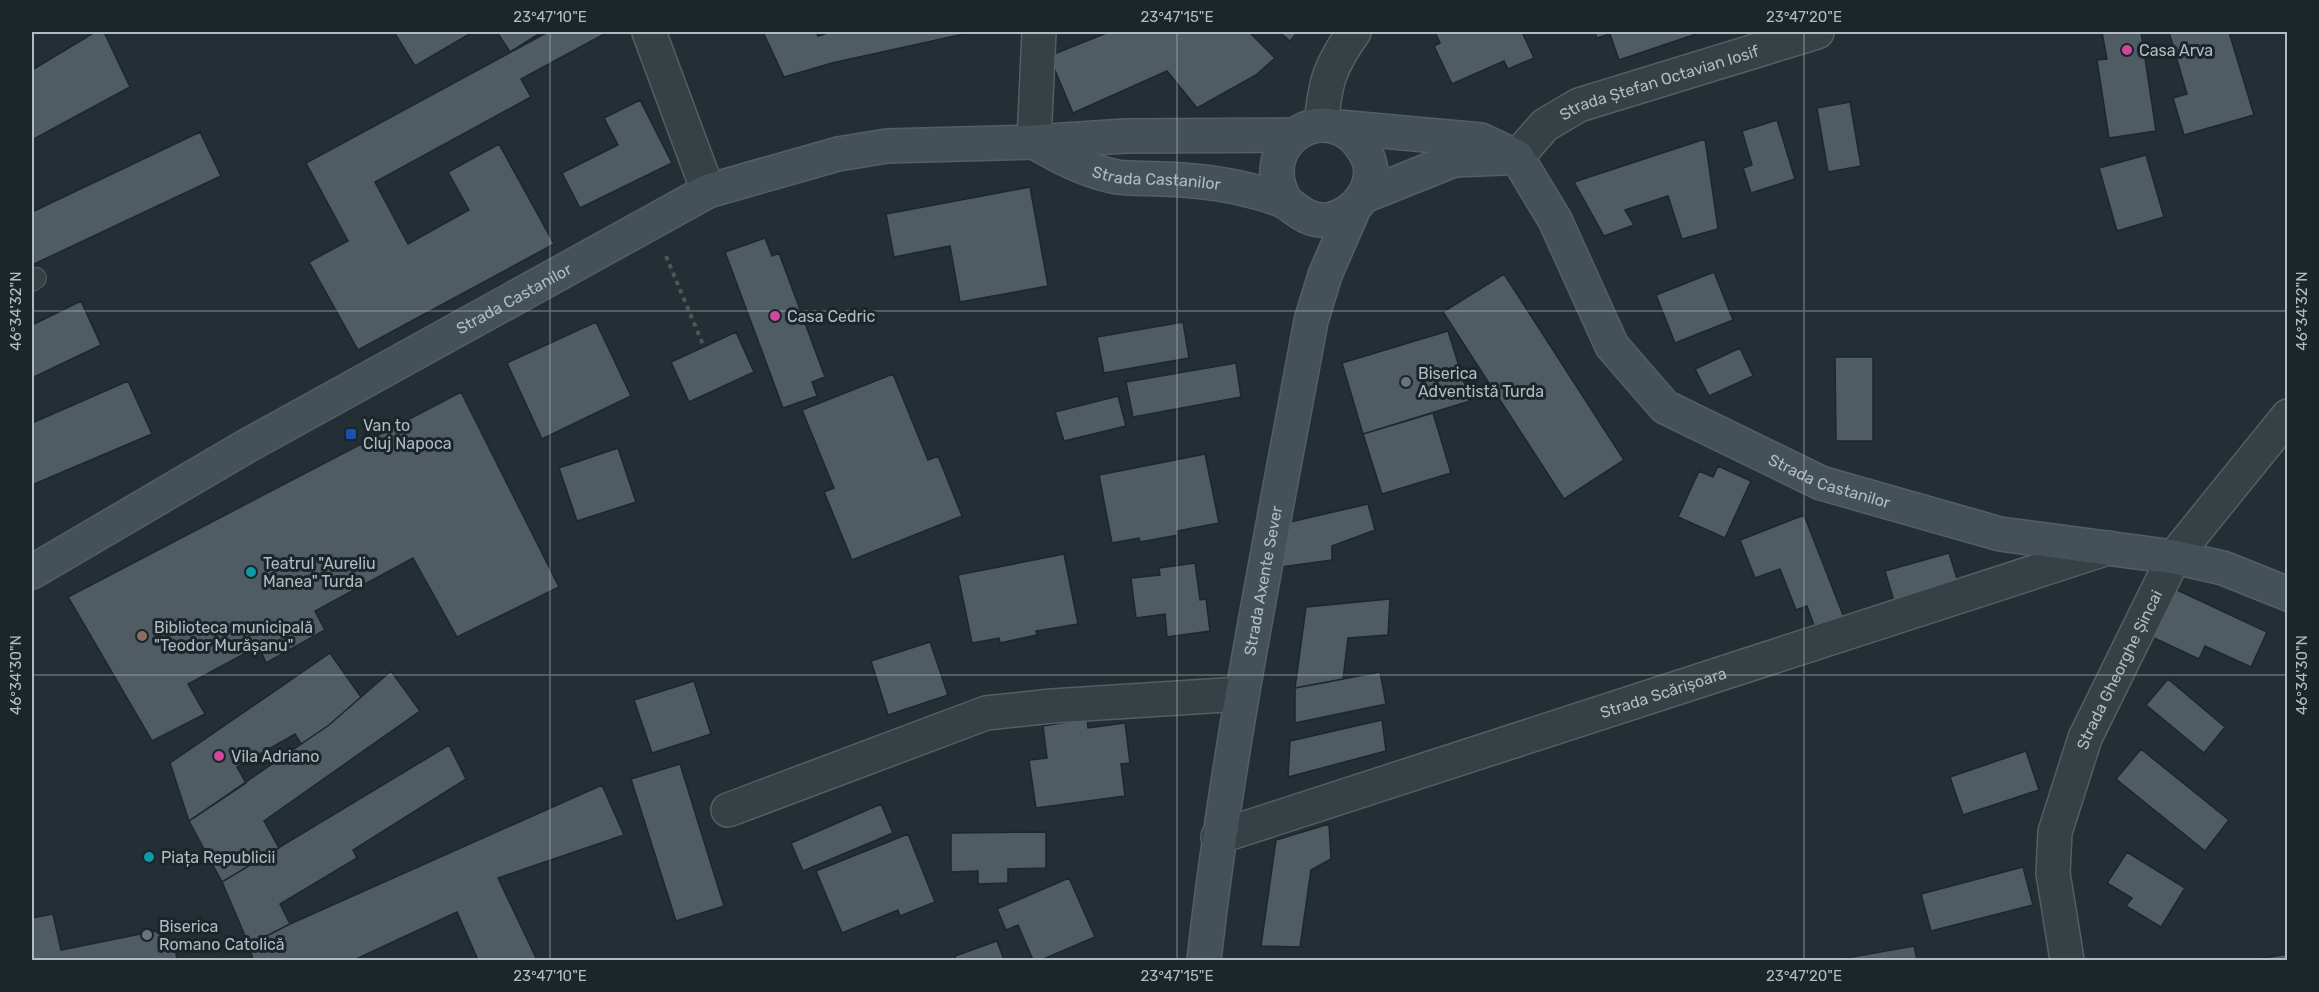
<svg xmlns="http://www.w3.org/2000/svg" width="2319" height="992" font-family="Rubik,sans-serif">
<style>
.building{fill:#4f5c63;stroke:#1d272c;stroke-width:1.5}
.lines{fill:none;stroke-linecap:round;stroke-linejoin:round}
.lane-casing{stroke:#545e63;stroke-width:22}
.street-casing{stroke:#545e63;stroke-width:36}
.secondary-casing{stroke:#545e63;stroke-width:36}
.path{stroke:#495957;stroke-width:4;stroke-dasharray:4.5 4.5;stroke-linecap:butt}
.lane{stroke:#364045;stroke-width:20}
.street{stroke:#364045;stroke-width:33}
.secondary{stroke:#455158;stroke-width:33}
.ticks{fill:none;stroke:#b1bbc2;stroke-width:1.5;stroke-opacity:0.45}
.hotel-dot{fill:#d1479c;stroke:#1b252a;stroke-width:2}
.worship-dot{fill:#6b7280;stroke:#1b252a;stroke-width:2}
.transit-dot{fill:#1a4fb4;stroke:#1b252a;stroke-width:2}
.culture-dot{fill:#0f9aa8;stroke:#1b252a;stroke-width:2}
.education-dot{fill:#8d6e63;stroke:#1b252a;stroke-width:2}
.labels{text-anchor:middle;stroke-width:6;stroke-linejoin:round;paint-order:stroke}
.poi-label{font-size:16px;fill:#b1bbc2;stroke:#1b252a;text-anchor:start}
.street-label{font-size:16px;fill:#b1bbc2;stroke:#1b252a}
.neatline{fill:none;stroke:#b1bbc2;stroke-width:2}
.ticks-label{font-size:15px;text-anchor:middle;fill:#b1bbc2}
</style>
<rect width="100%" height="100%" fill="#232f34"/>
<!-- building -->
<path class="building" d="M 95,32 L 104,32 L 130,87 L 32,140 L 32,70 Z
M 394,32 L 473,32 L 415,66 Z
M 497,32 L 542,32 L 510,52 Z
M 548,32 L 608,32 L 521,79 L 531,97 L 375,182 L 408,244 L 469,210 L 448,172 L 499,144 L 554,244 L 358,350 L 309,262 L 348,241 L 306,163 Z
M 763,32 L 816,32 L 818,36 L 831,32 L 973,32 L 832,63 L 784,77 Z
M 1109,32 L 1249,32 L 1275,58 L 1256,75 L 1197,108 L 1167,71 L 1073,113 L 1049,56 Z
M 1279,32 L 1298,32 L 1290,41 Z
M 1435,32 L 1522,32 L 1534,58 L 1508,69 L 1504,61 L 1452,84 L 1434,46 L 1440,43 Z
M 1595,32 L 1702,32 L 1619,60 L 1610,34 L 1597,38 Z
M 2102,32 L 2141,32 L 2156,131 L 2109,138 L 2097,60 L 2107,59 Z
M 2169,32 L 2229,32 L 2254,115 L 2184,135 L 2173,98 L 2187,94 Z
M 640,100 L 672,163 L 580,208 L 562,173 L 618,145 L 604,118 Z
M 1850,102 L 1861,166 L 1828,172 L 1817,108 Z
M 1777,120 L 1795,179 L 1751,193 L 1743,168 L 1752,165 L 1742,131 Z
M 200,132 L 221,176 L 32,265 L 32,212 Z
M 1705,139 L 1718,229 L 1682,239 L 1668,196 L 1625,210 L 1634,225 L 1604,236 L 1574,182 Z
M 2146,155 L 2164,217 L 2117,231 L 2099,168 Z
M 1030,187 L 1048,286 L 960,302 L 950,246 L 894,257 L 886,214 Z
M 765,238 L 772,256 L 779,253 L 825,377 L 812,382 L 817,396 L 783,408 L 725,252 Z
M 1714,272 L 1733,320 L 1675,343 L 1656,295 Z
M 1504,274 L 1624,460 L 1564,499 L 1443,312 Z
M 81,301 L 101,345 L 32,378 L 32,325 Z
M 596,322 L 631,396 L 542,439 L 507,363 Z
M 1183,322 L 1189,358 L 1104,373 L 1097,337 Z
M 1448,331 L 1470,401 L 1363,434 L 1342,363 Z
M 736,332 L 754,372 L 689,402 L 671,362 Z
M 1740,348 L 1753,376 L 1709,396 L 1695,369 Z
M 1835,357 L 1873,357 L 1873,441 L 1836,441 Z
M 1236,363 L 1241,397 L 1133,417 L 1126,382 Z
M 893,374 L 928,460 L 938,456 L 962,516 L 852,560 L 824,492 L 834,488 L 802,410 Z
M 128,381 L 152,434 L 32,485 L 32,423 Z
M 461,392 L 559,587 L 457,637 L 413,558 L 315,611 L 325,630 L 266,663 L 259,646 L 188,684 L 205,714 L 152,741 L 68,597 Z
M 1118,396 L 1126,426 L 1064,441 L 1055,412 Z
M 1433,413 L 1451,473 L 1382,494 L 1363,434 Z
M 618,448 L 636,502 L 577,521 L 559,468 Z
M 1205,454 L 1219,523 L 1177,531 L 1178,535 L 1140,542 L 1139,538 L 1112,543 L 1099,475 Z
M 1718,466 L 1751,481 L 1725,538 L 1678,517 L 1699,471 L 1713,477 Z
M 1368,504 L 1375,530 L 1332,546 L 1332,560 L 1281,567 L 1286,523 Z
M 1804,515 L 1845,620 L 1816,631 L 1807,606 L 1796,610 L 1780,569 L 1755,578 L 1740,540 Z
M 1949,553 L 1958,582 L 1894,601 L 1885,571 Z
M 1064,554 L 1078,624 L 1036,631 L 1037,635 L 1000,643 L 999,638 L 972,643 L 958,575 Z
M 1195,563 L 1200,600 L 1206,599 L 1210,631 L 1167,637 L 1165,614 L 1136,618 L 1131,578 L 1160,575 L 1159,568 Z
M 2175,589 L 2267,632 L 2251,667 L 2205,646 L 2199,659 L 2152,637 Z
M 1390,599 L 1388,635 L 1348,638 L 1343,679 L 1295,688 L 1306,607 Z
M 930,642 L 948,695 L 888,715 L 871,661 Z
M 330,653 L 361,697 L 329,725 L 301,744 L 295,734 L 237,767 L 246,783 L 189,821 L 170,763 Z
M 391,671 L 420,711 L 264,821 L 279,848 L 222,882 L 189,821 L 329,725 Z
M 1380,672 L 1386,704 L 1295,723 L 1295,688 Z
M 2168,679 L 2225,727 L 2204,753 L 2146,705 Z
M 694,681 L 711,734 L 652,753 L 634,700 Z
M 1087,719 L 1088,728 L 1125,723 L 1130,763 L 1121,764 L 1125,796 L 1036,808 L 1029,760 L 1047,758 L 1043,726 Z
M 1382,720 L 1386,751 L 1288,777 L 1290,741 Z
M 449,745 L 466,779 L 353,850 L 357,858 L 280,904 L 290,924 L 249,945 L 222,882 Z
M 2141,749 L 2229,820 L 2205,851 L 2116,779 Z
M 2026,751 L 2039,790 L 1963,815 L 1950,777 Z
M 680,764 L 724,906 L 676,921 L 631,779 Z
M 602,785 L 624,835 L 498,878 L 537,960 L 478,960 L 457,912 L 354,960 L 253,960 L 249,945 L 290,924 Z
M 881,804 L 893,833 L 803,871 L 791,843 Z
M 1329,824 L 1331,859 L 1311,870 L 1300,947 L 1261,946 L 1276,840 Z
M 1046,832 L 1046,868 L 1008,869 L 1008,883 L 978,884 L 978,871 L 951,872 L 951,833 Z
M 908,834 L 935,902 L 900,916 L 898,910 L 842,933 L 816,871 Z
M 2127,852 L 2185,888 L 2161,927 L 2126,906 L 2132,898 L 2107,883 Z
M 2023,867 L 2033,905 L 1931,931 L 1921,894 Z
M 1069,878 L 1095,937 L 1041,960 L 1033,960 L 1018,925 L 1006,930 L 997,909 Z
M 53,914 L 61,950 L 155,931 L 175,946 L 177,960 L 32,960 L 32,918 Z
M 997,941 L 1004,960 L 956,960 L 955,956 Z
M 1914,946 L 1917,960 L 1835,960 Z
M 2288,954 L 2288,960 L 2252,960 Z"/>
<g class="lines">
<defs>
<path id="lane" d="M 32,281 L 36,278"/>
<g id="street">
<path d="M 649,32 L 708,191"/>
<path d="M 1321,125 C 1325,83 1329,67 1354,32"/>
<path d="M 1034,142 L 1039,32"/>
<path id="s1" d="M 1517,157 L 1545,125 L 1579,105 L 1817,32"/>
<path d="M 728,810 L 986,713 L 1052,706 L 1241,694"/>
<path id="s2" d="M 1218,837 L 2108,548"/>
<path id="s3" d="M 2067,960 L 2053,873 L 2055,832 L 2085,738 L 2174,557 L 2288,416"/>
</g>
<g id="secondary">
<path id="s4" d="M 1338,127 L 1481,140 L 1517,157 L 1555,220 L 1612,346 L 1665,407 L 1821,483 L 2000,534 L 2174,557 L 2223,568 L 2288,594"/>
<path id="s5" d="M 1034,142 C 1060,157 1086,171 1117,177 C 1132,179 1148,178 1163,179 C 1191,180 1221,183 1248,190 C 1260,193 1277,197 1287,203 C 1300,212 1310,222 1328,220 C 1358,215 1382,180 1365,152 C 1331,93 1250,141 1286,202"/>
<path d="M 1364,196 L 1454,160 L 1503,158"/>
<path id="s6" d="M 32,572 L 245,447 L 708,191 L 838,154 L 887,146 L 1034,142 L 1125,136 L 1294,135"/>
<path id="s7" d="M 1204,960 C 1228,745 1272,534 1311,321 L 1325,275 L 1354,208"/>
</g>
</defs>
<!-- lane casing -->
<use href="#lane" class="lane-casing"/>
<!-- street casing -->
<use href="#street" class="street-casing"/>
<!-- secondary casing -->
<use href="#secondary" class="secondary-casing"/>
<!-- path -->
<path class="path" d="M 666,256 L 704,347"/>
<!-- lane -->
<use href="#lane" class="lane"/>
<!-- street -->
<use href="#street" class="street"/>
<!-- secondary -->
<use href="#secondary" class="secondary"/>
</g>
<!-- ticks -->
<path class="ticks" d="M 550,32 L 550,960M 1177,32 L 1177,960M 1804,32 L 1804,960M 32,311 L 2288,311M 32,675 L 2288,675"/>
<!-- markers -->
<g class="hotel-dot">
<circle cx="2127" cy="50" r="6"/>
<circle cx="775" cy="316" r="6"/>
<circle cx="219" cy="756" r="6"/>
</g>
<g class="worship-dot">
<circle cx="1406" cy="382" r="6"/>
<circle cx="147" cy="935" r="6"/>
</g>
<rect class="transit-dot" x="345" y="428" width="12" height="12" rx="3"/>
<g class="culture-dot">
<circle cx="251" cy="572" r="6"/>
<circle cx="149" cy="857" r="6"/>
</g>
<circle class="education-dot" cx="142" cy="636" r="6"/>
<g class="labels">
<!-- poi labels -->
<g class="poi-label">
<text x="2139" y="56">Casa Arva</text>
<text x="787" y="322">Casa Cedric</text>
<text x="1418" y="379">Biserica<tspan x="1418" dy="18">Adventistă Turda</tspan></text>
<text x="363" y="431">Van to<tspan x="363" dy="18">Cluj Napoca</tspan></text>
<text x="263" y="569">Teatrul "Aureliu<tspan x="263" dy="18">Manea" Turda</tspan></text>
<text x="154" y="633">Biblioteca municipală<tspan x="154" dy="18">"Teodor Murășanu"</tspan></text>
<text x="231" y="762">Vila Adriano</text>
<text x="161" y="863">Piața Republicii</text>
<text x="159" y="932">Biserica<tspan x="159" dy="18">Romano Catolică</tspan></text>
</g>
<!-- street labels -->
<g class="street-label">
<text dy="6" stroke="none"><textPath href="#s1" startOffset="165">Strada Ștefan Octavian Iosif</textPath></text>
<text dy="6" stroke="none"><textPath href="#s5" startOffset="130">Strada Castanilor</textPath></text>
<text dy="6" stroke="none"><textPath href="#s6" startOffset="554">Strada Castanilor</textPath></text>
<text dy="6" stroke="none"><textPath href="#s4" startOffset="657">Strada Castanilor</textPath></text>
<text dy="6" stroke="none"><textPath href="#s7" startOffset="384">Strada Axente Sever</textPath></text>
<text dy="6" stroke="none"><textPath href="#s3" startOffset="304">Strada Gheorghe Șincai</textPath></text>
<text dy="6" stroke="none"><textPath href="#s2" startOffset="468">Strada Scărișoara</textPath></text>
</g>
</g>
<!-- border -->
<rect width="2319" height="992" fill="none" stroke="#1b252a" stroke-width="66"/>
<rect x="33" y="33" width="2253" height="926" class="neatline"/>
<g class="ticks-label">
<text x="550" y="22">23°47'10"E</text>
<text x="1177" y="22">23°47'15"E</text>
<text x="1804" y="22">23°47'20"E</text>
<text transform="translate(16 311) rotate(-90)" y="5">46°34'32"N</text>
<text transform="translate(2302 311) rotate(-90)" y="5">46°34'32"N</text>
<text transform="translate(16 675) rotate(-90)" y="5">46°34'30"N</text>
<text transform="translate(2302 675) rotate(-90)" y="5">46°34'30"N</text>
<text x="550" y="981">23°47'10"E</text>
<text x="1177" y="981">23°47'15"E</text>
<text x="1804" y="981">23°47'20"E</text>
</g>
</svg>
